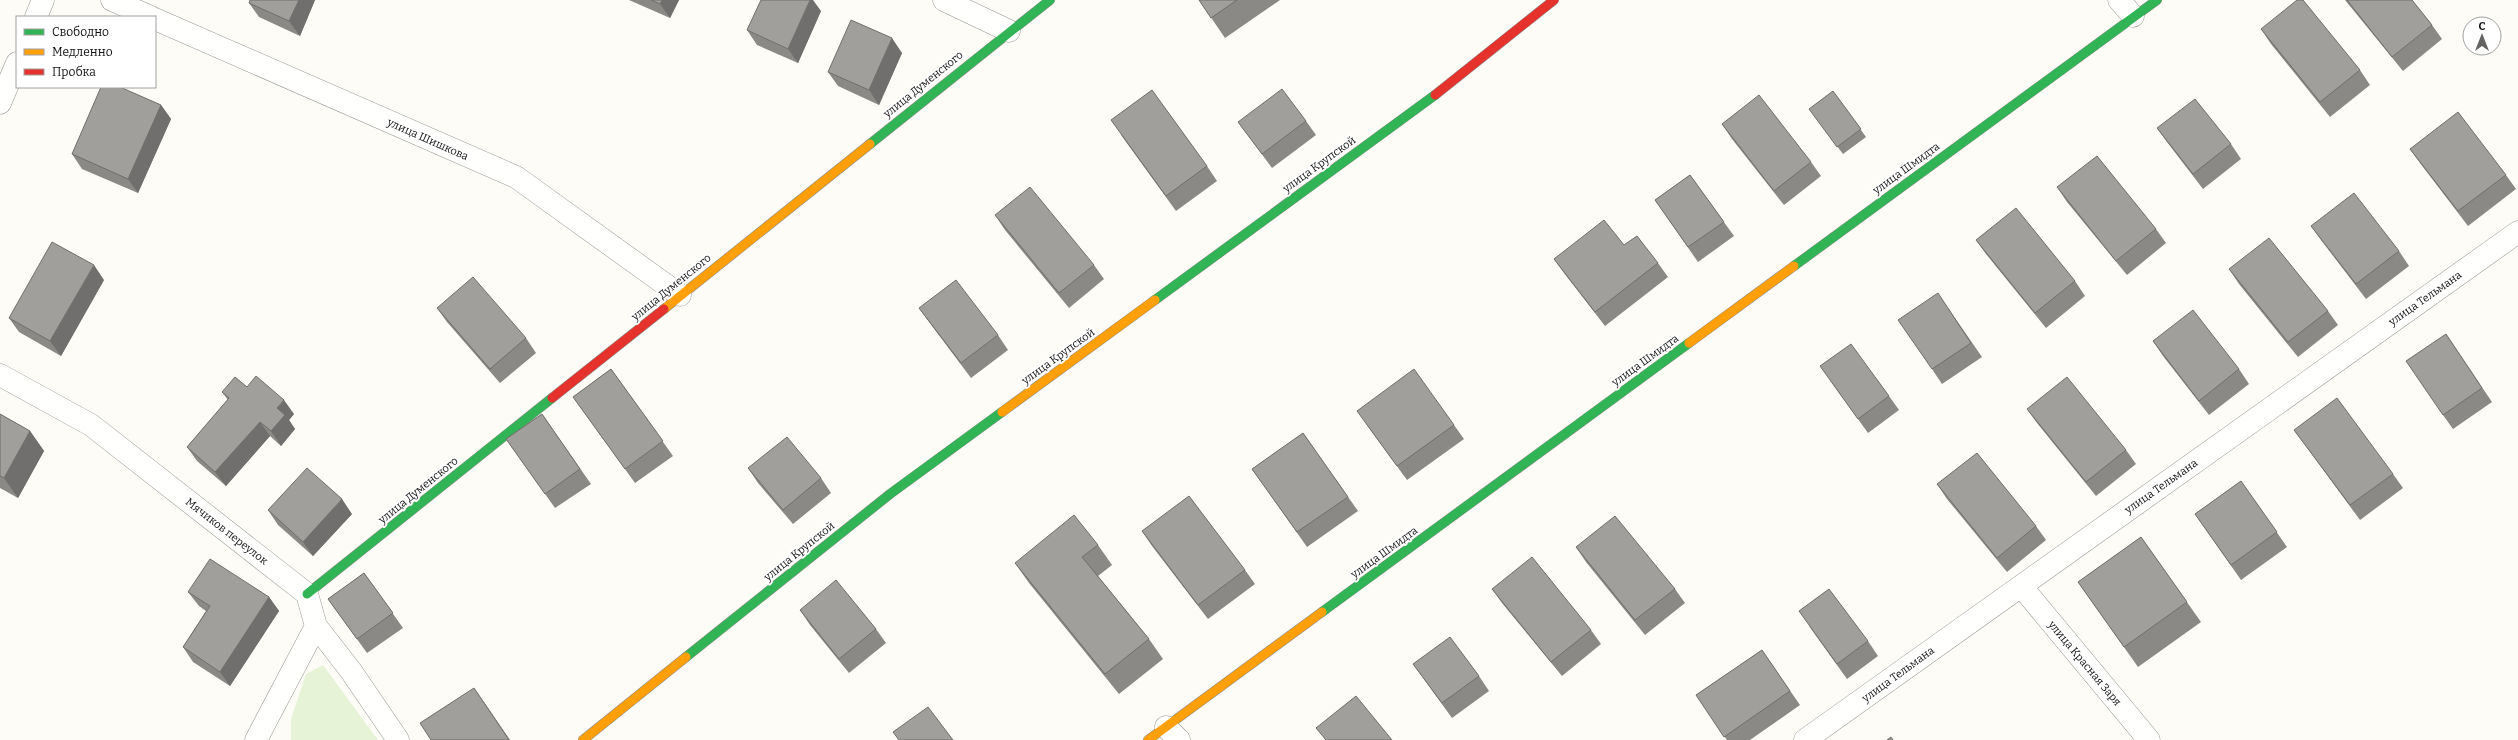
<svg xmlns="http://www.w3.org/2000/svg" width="2518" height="740" font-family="Bitter,serif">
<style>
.green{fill:#e7f3d7}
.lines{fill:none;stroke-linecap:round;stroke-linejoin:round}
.street-casing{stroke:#979795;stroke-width:23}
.fast-casing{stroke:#8e8d8b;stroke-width:10}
.slow-casing{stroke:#8e8d8b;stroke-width:10}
.jam-casing{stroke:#8e8d8b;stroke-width:10}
.street{stroke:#fffffe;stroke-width:22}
.fast{stroke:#30b455;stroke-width:9}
.slow{stroke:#ff9f0a;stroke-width:9}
.jam{stroke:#e5322d;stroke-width:9}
.wall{fill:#8a8986}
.shaded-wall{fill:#716f6d}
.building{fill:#a19f9c;stroke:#716f6d}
.labels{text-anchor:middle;stroke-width:4;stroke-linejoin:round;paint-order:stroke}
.street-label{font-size:11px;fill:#111;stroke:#fff}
</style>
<rect width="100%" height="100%" fill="#fdfcf7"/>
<!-- green -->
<path class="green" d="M 323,665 L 378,740 L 291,740 L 291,719 L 306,674 Z"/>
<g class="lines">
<defs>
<path id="street" d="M 112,0 L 151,17
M 944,0 L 1009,31
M 2119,0 L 2133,16
M 36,17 L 43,0
M 155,19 L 516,177 L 680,295
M 0,103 L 17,63
M 0,375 L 91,425 L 307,594 L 316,626 L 351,671 L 398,740
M 2021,586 L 2149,740
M 1166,727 L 1179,740
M 256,740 L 316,626
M 1805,740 L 2518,232"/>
<path id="fast" d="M 870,144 L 1050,0
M 1794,266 L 2157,0
M 1155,300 L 1435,95
M 307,594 L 552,398
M 1322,612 L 1689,343
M 686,657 L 890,494 L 1002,412"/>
<path id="slow" d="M 664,309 L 870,144
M 1689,343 L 1794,266
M 1002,412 L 1155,300
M 583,740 L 686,657
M 1148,740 L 1322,612"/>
<path id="jam" d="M 1435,95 L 1554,0
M 552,398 L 664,309"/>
</defs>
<!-- street casing -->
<use href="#street" class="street-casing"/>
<!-- fast casing -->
<use href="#fast" class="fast-casing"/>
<!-- slow casing -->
<use href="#slow" class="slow-casing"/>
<!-- jam casing -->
<use href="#jam" class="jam-casing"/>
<!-- street -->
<use href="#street" class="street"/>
<!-- fast -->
<use href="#fast" class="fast"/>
<!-- slow -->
<use href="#slow" class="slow"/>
<!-- jam -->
<use href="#jam" class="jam"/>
</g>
<!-- wall -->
<path class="wall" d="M 315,0 L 300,36 L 259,17 L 249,3 Z
M 629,0 L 679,0 L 670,18 Z
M 1199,0 L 1280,0 L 1225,38 Z
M 2345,0 L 2412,0 L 2432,25 L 2442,39 L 2403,71 Z
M 821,11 L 798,63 L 757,45 L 747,30 Z
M 2261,29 L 2360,70 L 2370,85 L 2330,117 L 2271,44 Z
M 902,53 L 879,105 L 838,86 L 828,72 Z
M 1833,91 L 1866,137 L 1843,154 L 1815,117 Z
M 161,105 L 171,119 L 138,193 L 82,169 L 72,154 Z
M 1306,121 L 1316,135 L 1272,168 L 1238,122 Z
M 1722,124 L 1811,162 L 1821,176 L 1784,205 L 1732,139 Z
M 2157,128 L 2231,144 L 2241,159 L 2203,189 L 2167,142 Z
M 1121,135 L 1207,166 L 1217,181 L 1176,211 Z
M 2410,149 L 2506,175 L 2516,189 L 2468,226 L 2420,163 Z
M 1690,175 L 1734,236 L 1698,262 L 1655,200 Z
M 2057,187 L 2156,229 L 2166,243 L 2127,275 L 2067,202 Z
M 995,215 L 1094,265 L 1104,279 L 1069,308 L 1005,230 Z
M 2311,226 L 2399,251 L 2409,266 L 2366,299 L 2321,240 Z
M 1976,240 L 2075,281 L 2085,296 L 2046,328 L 1986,254 Z
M 1624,245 L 1658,263 L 1668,277 L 1605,326 L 1564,273 L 1554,259 Z
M 2229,269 L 2328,311 L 2338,325 L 2298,357 L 2239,284 Z
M 104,280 L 61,356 L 19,332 L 9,318 Z
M 437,308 L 526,338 L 536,353 L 500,383 L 447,322 Z
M 919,308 L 998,335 L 1008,350 L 971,378 L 929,322 Z
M 1948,308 L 1982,357 L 1942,384 L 1932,369 Z
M 2446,334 L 2492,402 L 2453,429 L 2443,415 Z
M 2153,341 L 2239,369 L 2249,384 L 2209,415 L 2163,356 Z
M 611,369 L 673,456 L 635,483 L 573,397 Z
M 1830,380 L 1889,396 L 1899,410 L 1868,433 Z
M 247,387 L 294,414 L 289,420 L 295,429 L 281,446 L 270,436 L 226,486 L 197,461 L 187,447 L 228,400 L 222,392 Z
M 2027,409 L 2126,450 L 2136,464 L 2096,496 L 2037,423 Z
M 0,414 L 30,431 L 44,451 L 18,498 L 0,488 Z
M 542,414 L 591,484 L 555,508 L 506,439 Z
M 1367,425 L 1454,425 L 1464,439 L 1407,480 Z
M 2294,430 L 2393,474 L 2403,488 L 2360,520 Z
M 1303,433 L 1358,511 L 1307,547 L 1252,469 Z
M 748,468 L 821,478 L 831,493 L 793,524 L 758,483 Z
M 2241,481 L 2287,547 L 2241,580 L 2195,514 Z
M 1937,484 L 2036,526 L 2046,540 L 2007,572 L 1947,499 Z
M 268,510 L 352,514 L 313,556 L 278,525 Z
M 1142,531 L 1245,570 L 1255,584 L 1208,619 L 1152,546 Z
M 2141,537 L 2201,622 L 2138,667 L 2078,582 Z
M 1098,545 L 1112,565 L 1098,576 L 1149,639 L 1163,659 L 1119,694 L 1029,583 L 1015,563 Z
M 1576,547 L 1675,589 L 1685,603 L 1645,635 L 1586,562 Z
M 364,573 L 403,628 L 367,653 L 328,599 Z
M 1492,589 L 1591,630 L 1601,644 L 1562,676 L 1502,603 Z
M 188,592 L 269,597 L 279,611 L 230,686 L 193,662 L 183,647 L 206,611 L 199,606 Z
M 800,610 L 876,629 L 886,643 L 849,673 L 810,625 Z
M 1809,626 L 1868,641 L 1878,656 L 1847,679 Z
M 1762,650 L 1800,705 L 1750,740 L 1727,740 L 1696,695 Z
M 1413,664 L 1479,676 L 1489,691 L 1452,718 Z"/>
<!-- shaded-wall -->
<path class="shaded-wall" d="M 299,0 L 315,0 L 300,36 L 289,21 Z
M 662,0 L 679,0 L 670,18 L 660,4 Z
M 810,0 L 813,0 L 821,11 L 798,63 L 788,49 Z
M 892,38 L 902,53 L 879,105 L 869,90 Z
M 161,105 L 171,119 L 138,193 L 128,179 Z
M 94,265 L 104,280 L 61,356 L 50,341 Z
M 284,400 L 294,414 L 289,420 L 295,429 L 281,446 L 271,431 L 277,408 Z
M 260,422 L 270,436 L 226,486 L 215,472 Z
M 30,431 L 44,451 L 18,498 L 4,478 Z
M 342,499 L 352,514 L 313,556 L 303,542 Z
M 269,597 L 279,611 L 230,686 L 220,672 Z
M 474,688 L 484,702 L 510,740 L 509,740 Z"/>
<!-- building -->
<path class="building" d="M 250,0 L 299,0 L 289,21 L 249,3 Z
M 651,0 L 662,0 L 660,4 Z
M 761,0 L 810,0 L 788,49 L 747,30 Z
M 1199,0 L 1237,0 L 1211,18 Z
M 2297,0 L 2303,0 L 2360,70 L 2320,102 L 2261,29 Z
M 2347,0 L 2412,0 L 2432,25 L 2392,57 Z
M 851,20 L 892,38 L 869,90 L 828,72 Z
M 101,87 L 120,87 L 161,105 L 128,179 L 72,154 Z
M 1282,89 L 1306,121 L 1262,154 L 1238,122 Z
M 1152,90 L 1207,166 L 1166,196 L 1111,120 Z
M 1833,91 L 1861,129 L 1837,147 L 1809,109 Z
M 1759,95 L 1811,162 L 1774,191 L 1722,124 Z
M 2195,99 L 2231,144 L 2193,174 L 2157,128 Z
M 2458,112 L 2506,175 L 2458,211 L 2410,149 Z
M 2097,156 L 2156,229 L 2116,261 L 2057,187 Z
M 1690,175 L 1724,222 L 1688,247 L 1655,200 Z
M 1030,187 L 1094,265 L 1059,293 L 995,215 Z
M 2354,193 L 2399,251 L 2356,284 L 2311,226 Z
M 2016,208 L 2075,281 L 2035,313 L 1976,240 Z
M 1604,220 L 1624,245 L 1637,236 L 1658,263 L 1595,312 L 1554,259 Z
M 2269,238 L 2328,311 L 2288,342 L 2229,269 Z
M 52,242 L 94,265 L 50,341 L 9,318 Z
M 473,277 L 526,338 L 490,369 L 437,308 Z
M 956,280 L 998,335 L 961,363 L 919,308 Z
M 1938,293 L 1971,343 L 1932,369 L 1898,320 Z
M 2193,310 L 2239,369 L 2199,401 L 2153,341 Z
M 2446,334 L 2482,388 L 2443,415 L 2406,361 Z
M 1851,344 L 1889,396 L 1858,419 L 1820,366 Z
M 611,369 L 663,441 L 625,469 L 573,397 Z
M 1414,369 L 1454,425 L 1397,466 L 1357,411 Z
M 256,376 L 284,400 L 277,408 L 285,415 L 271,431 L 260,422 L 215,472 L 187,447 L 229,398 L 222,392 L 235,377 L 247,387 Z
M 2067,377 L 2126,450 L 2086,482 L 2027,409 Z
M 2337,398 L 2393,474 L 2350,505 L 2294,430 Z
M 0,414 L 30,431 L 4,478 L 0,476 Z
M 542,414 L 580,469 L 545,494 L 506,439 Z
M 1303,433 L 1348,497 L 1297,532 L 1252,469 Z
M 787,437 L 821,478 L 783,510 L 748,468 Z
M 1977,453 L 2036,526 L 1997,558 L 1937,484 Z
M 307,468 L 342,499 L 303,542 L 268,510 Z
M 2241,481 L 2277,532 L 2231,565 L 2195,514 Z
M 1189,496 L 1245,570 L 1198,605 L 1142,531 Z
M 1074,515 L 1098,545 L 1082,557 L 1149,639 L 1105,674 L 1015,563 Z
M 1615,516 L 1675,589 L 1635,620 L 1576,547 Z
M 2141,537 L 2187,602 L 2124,647 L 2078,582 Z
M 1532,557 L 1591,630 L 1551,662 L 1492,589 Z
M 210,559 L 269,597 L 220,672 L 183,647 L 210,606 L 188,592 Z
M 364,573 L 393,613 L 357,639 L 328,599 Z
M 836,580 L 876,629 L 839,659 L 800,610 Z
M 1829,589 L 1868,641 L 1837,664 L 1799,611 Z
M 1450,637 L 1479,676 L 1442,703 L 1413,664 Z
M 1762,650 L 1790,691 L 1724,737 L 1696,695 Z
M 474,688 L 509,740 L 431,740 L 420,723 Z
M 1356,696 L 1392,740 L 1326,740 L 1316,728 Z
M 928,707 L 953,740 L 899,740 L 893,732 Z
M 1891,737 L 1893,740 L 1887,740 Z"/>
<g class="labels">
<!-- street labels -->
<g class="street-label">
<text transform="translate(923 84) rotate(-39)" y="4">улица Думенского</text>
<text transform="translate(428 139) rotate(24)" y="4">улица Шишкова</text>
<text transform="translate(1319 164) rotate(-36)" y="4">улица Крупской</text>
<text transform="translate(1906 168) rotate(-36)" y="4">улица Шмидта</text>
<text transform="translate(671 287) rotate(-39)" y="4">улица Думенского</text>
<text transform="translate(2425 298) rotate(-35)" y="4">улица Тельмана</text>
<text transform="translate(1058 356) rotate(-36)" y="4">улица Крупской</text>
<text transform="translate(1645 360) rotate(-36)" y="4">улица Шмидта</text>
<text transform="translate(2161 486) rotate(-35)" y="4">улица Тельмана</text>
<text transform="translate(418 490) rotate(-39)" y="4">улица Думенского</text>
<text transform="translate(227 531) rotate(38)" y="4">Мячиков переулок</text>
<text transform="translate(799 551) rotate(-39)" y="4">улица Крупской</text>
<text transform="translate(1384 552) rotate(-36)" y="4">улица Шмидта</text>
<text transform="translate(2085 663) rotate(50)" y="4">улица Красная Заря</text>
<text transform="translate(1898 674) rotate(-36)" y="4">улица Тельмана</text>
</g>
</g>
<!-- legend -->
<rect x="16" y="16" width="140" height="72" fill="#ffffff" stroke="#a0a0a0"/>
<rect x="24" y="29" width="20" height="6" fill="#30b455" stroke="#a0a0a0"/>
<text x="52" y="36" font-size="12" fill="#111111">Свободно</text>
<rect x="24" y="49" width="20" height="6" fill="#ff9f0a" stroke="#a0a0a0"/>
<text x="52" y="56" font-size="12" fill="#111111">Медленно</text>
<rect x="24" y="69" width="20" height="6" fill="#e5322d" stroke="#a0a0a0"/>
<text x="52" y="76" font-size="12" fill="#111111">Пробка</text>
<!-- north arrow -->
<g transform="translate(2482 36)"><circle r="19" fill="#ffffff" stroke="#a0a0a0"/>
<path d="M0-3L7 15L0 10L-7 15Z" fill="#646362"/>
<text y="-6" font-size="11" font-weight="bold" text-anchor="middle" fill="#111111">С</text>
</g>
</svg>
